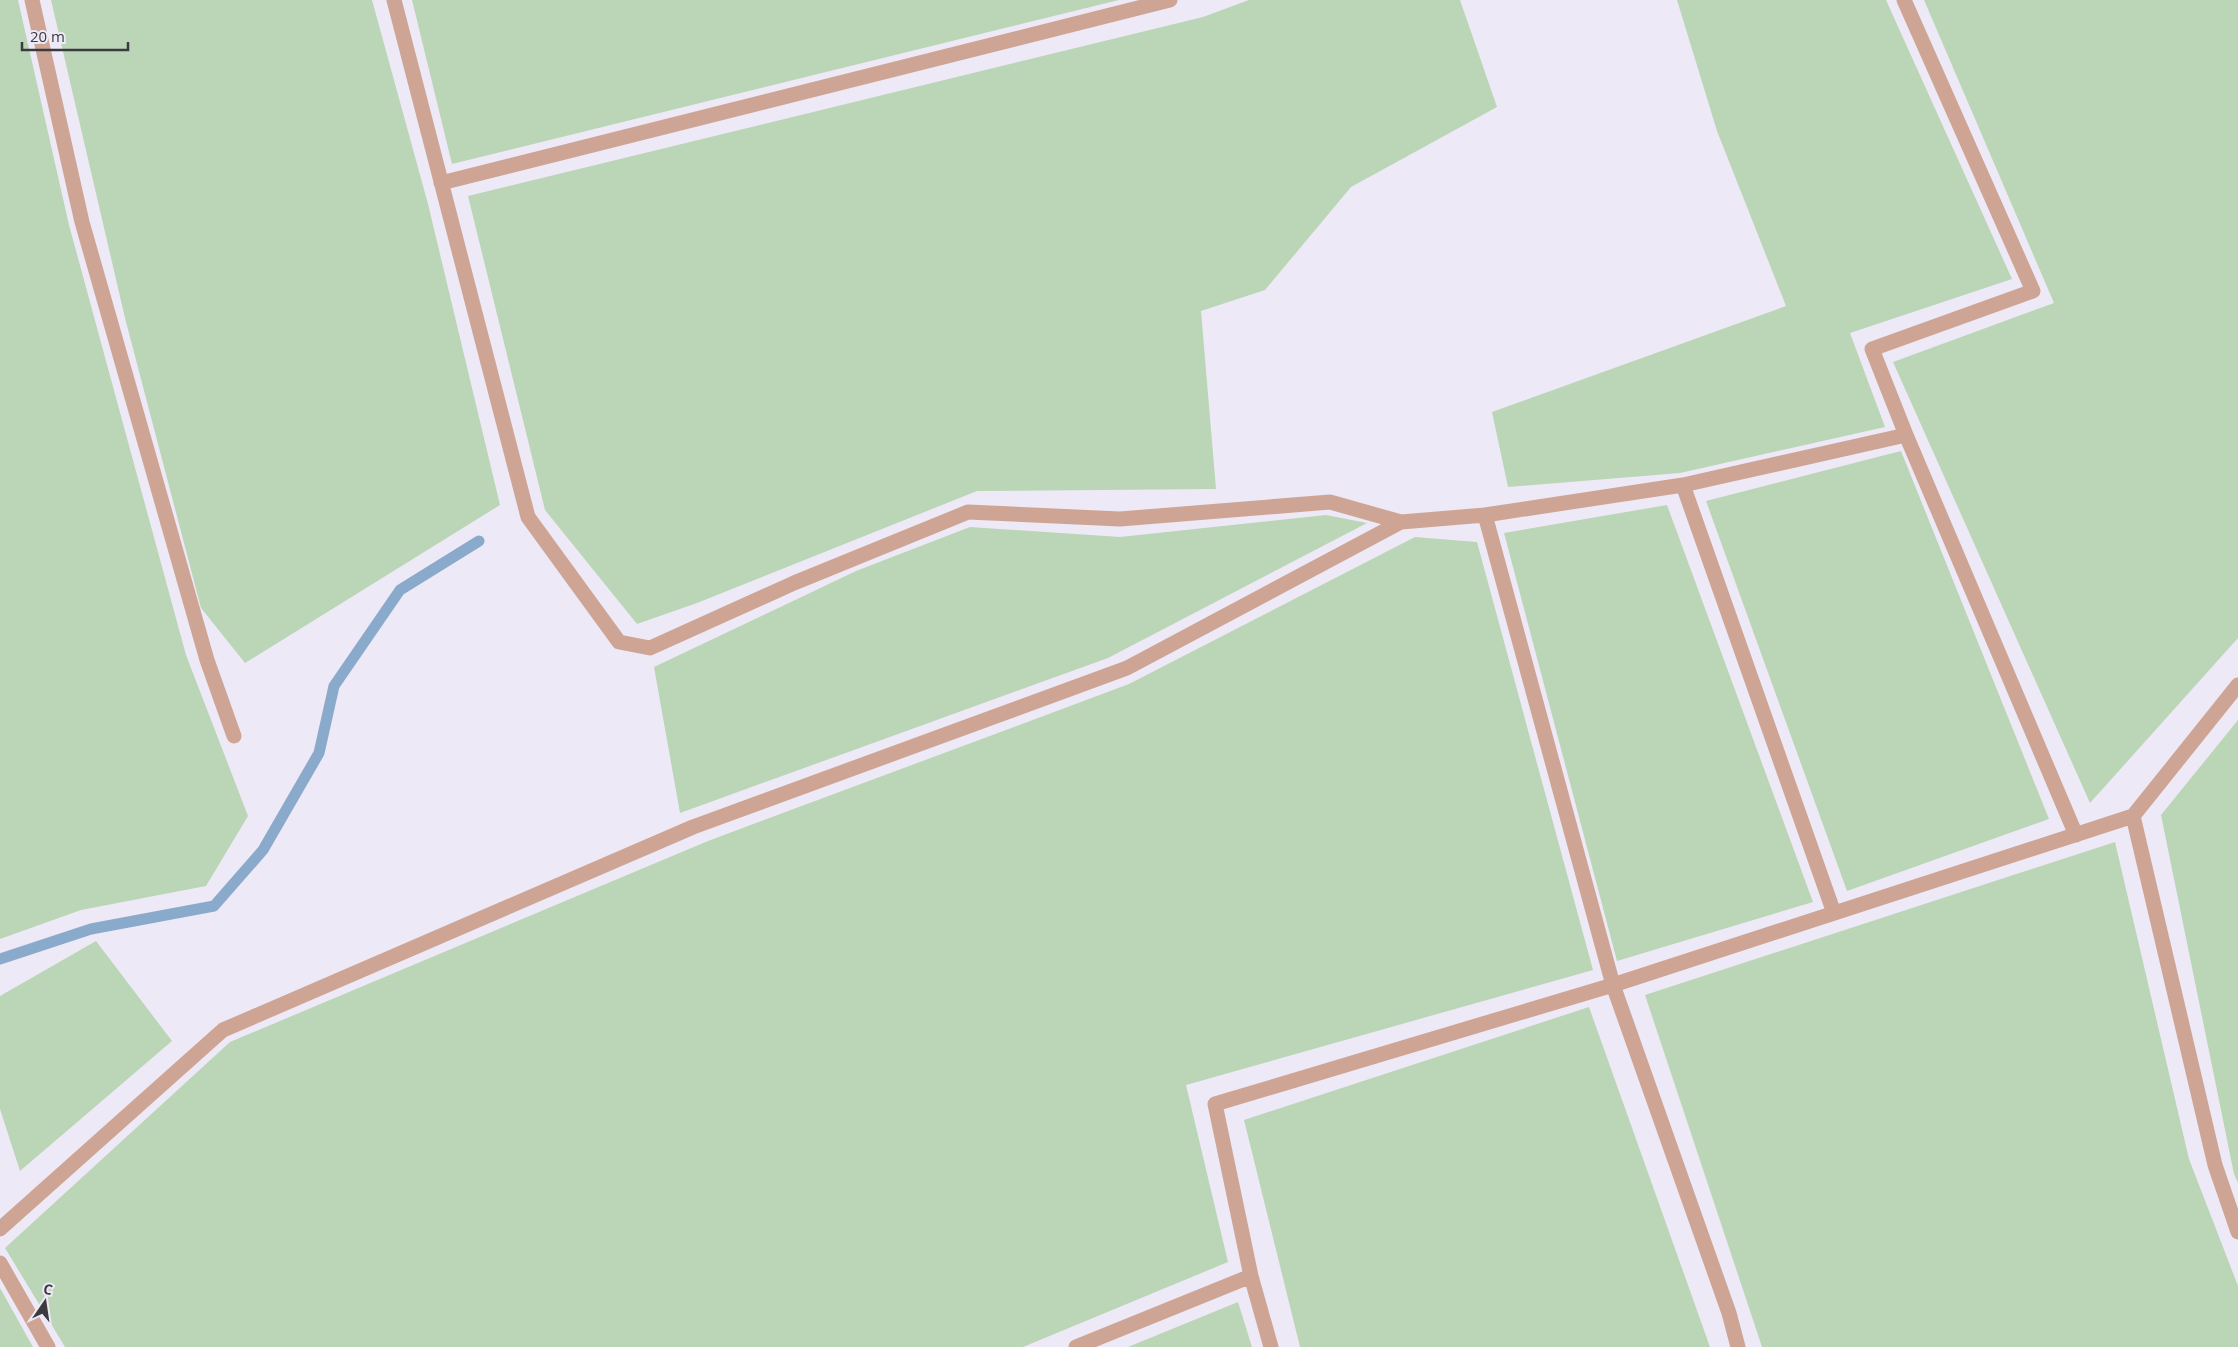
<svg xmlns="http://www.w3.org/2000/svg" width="2238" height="1347" font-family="'Open Sans',sans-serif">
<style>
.green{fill:#bad6b6}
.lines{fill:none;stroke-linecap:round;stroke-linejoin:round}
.stream{stroke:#89aaca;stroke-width:11}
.minor{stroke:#cea595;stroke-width:15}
</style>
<rect width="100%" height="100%" fill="#eee9f7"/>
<!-- green -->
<path class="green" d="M 0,0 L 18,0 L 69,225 L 186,655 L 248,816 L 206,886 L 81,910 L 0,939 Z
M 51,0 L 372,0 L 428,204 L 500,505 L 245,663 L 201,608 L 125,318 Z
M 412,0 L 1119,0 L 452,164 Z
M 1249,0 L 1460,0 L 1497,107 L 1351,187 L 1265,290 L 1201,311 L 1216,489 L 977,491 L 697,603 L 637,624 L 545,510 L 468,196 L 1203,17 Z
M 1677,0 L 1886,0 L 2012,279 L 1850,333 L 1885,427 L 1680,473 L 1508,487 L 1492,412 L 1786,306 L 1717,131 Z
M 1924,0 L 2238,0 L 2238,638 L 2090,803 L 1893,362 L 2054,303 Z
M 1901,451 L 2049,819 L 1847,891 L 1706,501 Z
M 1667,505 L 1813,902 L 1617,961 L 1504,533 Z
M 1326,515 L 1367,523 L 1108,658 L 680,813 L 654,667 L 856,571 L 970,527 L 1120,537 Z
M 1415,537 L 1477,542 L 1593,970 L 1186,1085 L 1228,1262 L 1023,1347 L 65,1347 L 5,1248 L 230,1042 L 708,841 L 1129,684 Z
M 2238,720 L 2238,1183 L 2234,1174 L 2161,815 Z
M 2115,842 L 2189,1159 L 2238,1286 L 2238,1347 L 1762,1347 L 1645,995 Z
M 96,941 L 172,1041 L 20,1171 L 0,1109 L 0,996 Z
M 1589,1007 L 1710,1347 L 1300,1347 L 1244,1120 Z
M 0,1288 L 33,1347 L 0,1347 Z
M 1238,1302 L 1252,1347 L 1128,1347 Z"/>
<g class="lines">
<!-- stream -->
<path class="stream" d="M 0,959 L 91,929 L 214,906 L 263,850 L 319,753 L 334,686 L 400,590 L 479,541"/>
<!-- minor -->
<path class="minor" d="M 32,0 L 82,222 L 207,660 L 234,736
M 394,0 L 528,517 L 619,642 L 650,648 L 794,583 L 968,512 L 1120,519 L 1330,502 L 1401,522
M 1904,0 L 2033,291 L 1872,349 L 1906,435
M 441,183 L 1170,0
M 1683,485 L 1906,435 L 2076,835
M 1485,515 L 1683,485 L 1834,913
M 2238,685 L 2133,816 L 2215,1165 L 2238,1232
M 0,1229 L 223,1030 L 693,827 L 1127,668 L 1401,522 L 1485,515 L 1613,985 L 1729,1313 L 1738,1347
M 0,1263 L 48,1347
M 1251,1276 L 1215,1104 L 1613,985 L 2133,816
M 1076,1347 L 1251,1276 L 1271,1347"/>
</g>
<!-- north arrow -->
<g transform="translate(45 1302) rotate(13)" stroke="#eee9f7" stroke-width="4" paint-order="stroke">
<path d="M0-4L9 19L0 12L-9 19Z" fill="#3b3a3f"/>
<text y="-8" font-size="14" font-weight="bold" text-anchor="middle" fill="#3b3a3f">С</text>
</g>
<!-- scale -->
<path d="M22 42v8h106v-8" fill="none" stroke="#3b3a3f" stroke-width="2.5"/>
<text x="30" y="42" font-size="15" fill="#3b3a3f" stroke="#eee9f7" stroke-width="4" paint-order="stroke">20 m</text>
</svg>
